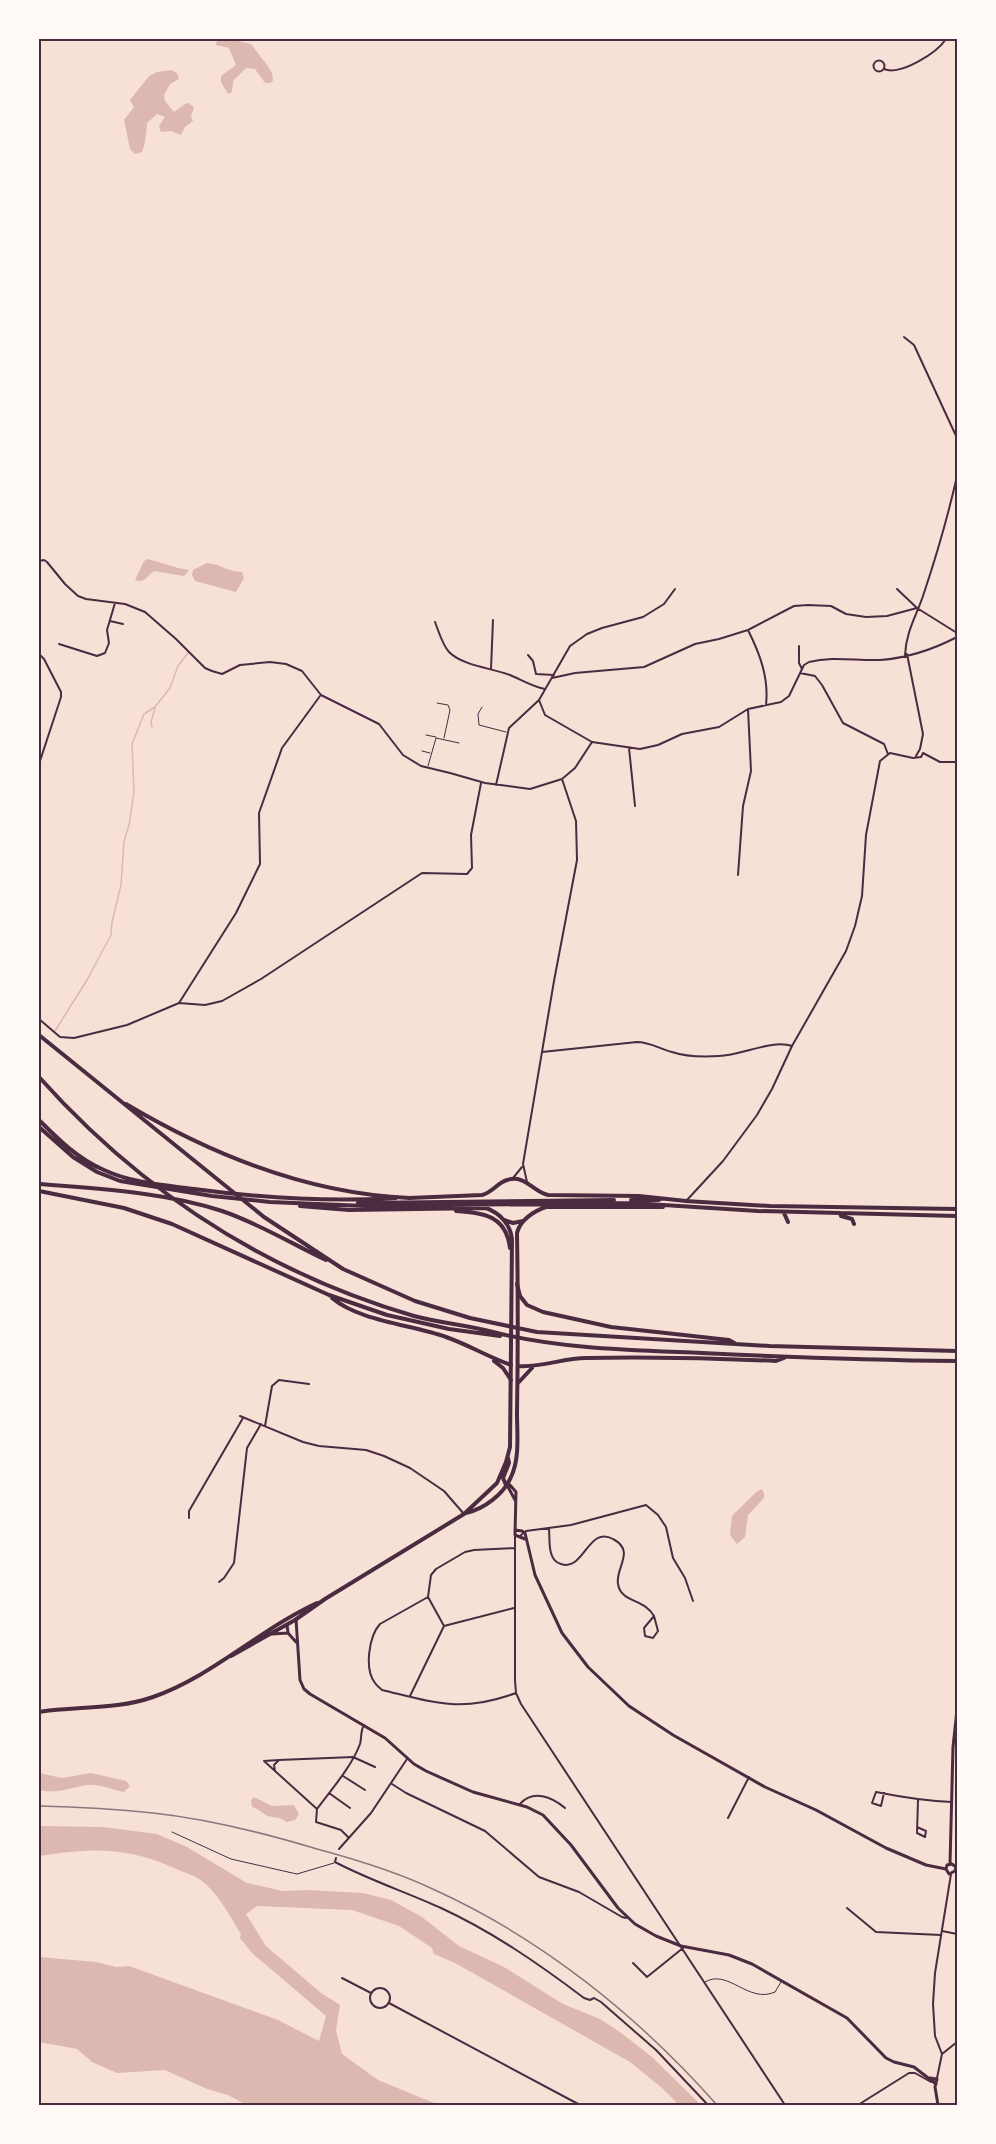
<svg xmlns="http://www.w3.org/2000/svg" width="996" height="2144" font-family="Mulish,sans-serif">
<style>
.water{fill:#dcb8b0}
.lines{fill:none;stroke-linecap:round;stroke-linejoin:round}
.stream{stroke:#dcb8b0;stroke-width:1.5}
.service{stroke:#4a2c40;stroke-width:1}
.minor{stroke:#4a2c40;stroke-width:2}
.tertiary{stroke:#4a2c40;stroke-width:3}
.primary{stroke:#4a2c40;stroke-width:4}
.motorway{stroke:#4a2c40;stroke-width:4}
.rail{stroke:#8f747c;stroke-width:1.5}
.neatline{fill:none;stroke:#4a2c40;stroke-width:2}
</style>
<rect width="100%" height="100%" fill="#f7e1d7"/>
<!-- water -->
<path class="water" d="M 217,39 L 230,39 L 251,44 L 267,65 L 272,73 L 273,81 L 270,83 L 265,83 L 255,69 L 246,68 L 233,81 L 232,92 L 228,94 L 221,82 L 221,76 L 236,65 L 229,48 L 216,45 Z
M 171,70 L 177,73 L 179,79 L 170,84 L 164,95 L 165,101 L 174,112 L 185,104 L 188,103 L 194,107 L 191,117 L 193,121 L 185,127 L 181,135 L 171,131 L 161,132 L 159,126 L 165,117 L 157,114 L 147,123 C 146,133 146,142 142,152 L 135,154 L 130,149 L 124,120 L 134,107 L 130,100 L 149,76 L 157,72 Z
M 148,559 L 178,568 L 189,570 L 184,576 L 154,571 C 147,576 144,584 135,580 L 144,561 Z
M 207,563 C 220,564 229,572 242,572 L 244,578 L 236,592 L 195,581 L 192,575 L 193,570 Z
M 762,1489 L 764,1493 L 764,1498 L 748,1515 L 745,1537 L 737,1544 L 730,1535 L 732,1516 L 756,1492 Z
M 39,1773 L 62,1778 L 91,1773 L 126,1781 L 130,1786 L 124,1792 C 114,1790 97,1783 87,1785 C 69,1788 57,1794 39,1790 Z
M 254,1797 L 272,1806 L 294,1805 L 299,1814 L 295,1820 L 286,1822 C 278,1815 274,1819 266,1815 C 260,1811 259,1809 252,1807 L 251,1800 Z
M 39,1826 L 103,1827 L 157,1834 L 187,1847 L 247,1883 L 283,1891 L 307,1890 L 363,1893 L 391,1900 L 422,1917 L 459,1946 L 504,1967 L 563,2004 L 600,2019 L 620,2032 L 652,2057 L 701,2105 L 679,2105 L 662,2088 L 630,2062 L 455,1963 L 434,1954 L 432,1948 L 399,1926 L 352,1910 L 257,1906 L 246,1914 L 266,1946 L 321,1993 L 340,2005 L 336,2030 L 342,2054 L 378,2080 L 439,2105 L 247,2105 L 228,2095 L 207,2089 L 165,2070 L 117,2073 L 92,2062 L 77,2049 L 39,2042 L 39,1957 L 96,1962 L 116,1967 L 129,1966 L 278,2020 L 319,2041 L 326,2016 L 253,1954 L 240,1938 L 241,1934 C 229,1915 218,1892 199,1879 C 192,1874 182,1872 174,1868 C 124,1846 92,1848 39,1856 Z"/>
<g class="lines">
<!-- stream -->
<path class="stream" d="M 152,727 L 151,722 L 155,708
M 55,1031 L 87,980 L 111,935 L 112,922 L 121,885 L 124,841 L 129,825 L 134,792 L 132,744 L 144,714 L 155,707 L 170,688 L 178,666 L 188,653"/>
<!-- service -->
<path class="service" d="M 437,703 L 448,705 L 450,710 L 444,738
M 482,707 L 478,714 L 479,725 L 506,732
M 426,735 L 436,737
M 422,751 L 430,753
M 428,766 L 436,738 L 459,743
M 172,1832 L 231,1859 L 288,1872 L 297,1874 L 334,1863
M 705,1982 C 728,1968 748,2004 775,1992 L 781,1982"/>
<!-- minor -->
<path class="minor" d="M873.5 66a5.5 5.5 0 1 1 11 0a5.5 5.5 0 1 1-11 0Z
M 884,69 C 900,76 937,53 946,39
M 904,337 L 914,345 L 957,438
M 39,561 L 44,560 L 47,562 L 65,584 L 78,596 L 86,599 L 125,604 L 145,612 L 176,639 L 205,668 L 212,671 L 222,674 L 240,665 L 270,662 L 286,664 L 302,671 L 321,695 L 379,724 L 403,755 L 421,766 L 450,773 L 485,783 L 530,789 L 562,779 L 575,768 L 592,742
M 897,589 L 917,608
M 110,621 L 123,624
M 435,622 C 439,632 442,644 449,652 C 463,666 492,668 510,675 C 522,680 531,686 545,689
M 748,630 C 760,654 769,678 766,705
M 59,644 L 97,656 L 105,653 L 109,643 L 107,630 L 115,603
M 799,646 L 799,663 L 802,669
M 39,654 L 44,659 L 61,692 L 61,697 L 39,764
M 907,654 L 923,734 L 920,749 L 916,756
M 528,655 L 533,661 L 536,674 L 554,675
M 905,655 C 906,631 917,615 924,593 C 937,554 948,516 957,476
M 491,669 L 493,620
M 800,673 L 815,676 L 822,685 L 843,723 L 884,744 L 888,754
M 552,678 L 575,673 L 644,667 L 695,644 L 719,639 L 748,630 L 794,606 L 808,605 L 831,606 L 846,614 L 866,617 L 887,616 L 917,608 L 957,633
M 539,700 L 545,715 L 592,742 L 640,749 L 658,745 L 682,734 L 719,727 L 748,709 L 781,702 L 789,696 L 804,665 L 809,662 C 833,656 856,661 880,660 C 907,658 934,649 957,637
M 629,748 L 635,806
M 923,753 L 940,762 L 957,762
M 496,785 L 509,728 L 539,700 L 570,646 L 587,634 L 602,628 L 643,617 L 664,604 L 675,589
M 738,875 L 743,806 L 751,771 L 748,709
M 179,1003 L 236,913 L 260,864 L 259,813 L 282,748 L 320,696
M 39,1019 L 60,1037 L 74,1038 L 127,1025 L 179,1003 L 205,1005 L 222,1001 L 261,979 L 422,873 L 467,874 L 472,868 L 471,835 L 481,783
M 542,1052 L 637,1042 C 650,1042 660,1049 672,1052 C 687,1057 704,1057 719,1056 C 742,1055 773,1039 792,1046
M 513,1178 L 522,1167
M 527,1182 L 523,1164 L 554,981 L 577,860 L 576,821 L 562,779
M 687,1200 L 723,1161 L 757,1115 L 772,1089 L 792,1046 L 846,951 L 855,926 L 862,896 L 866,835 L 880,761 L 890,753 L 913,758 L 921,757 L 923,753
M 240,1416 L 303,1442 L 319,1446 L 366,1450 L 384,1456 L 410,1468 L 444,1491 L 464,1514
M 265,1426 L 272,1386 L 279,1380 L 309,1384
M 189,1518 L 189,1511 L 243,1418
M 549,1528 C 550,1540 547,1560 561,1564 C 584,1572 588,1525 613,1539 C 636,1551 615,1568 618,1584 C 621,1603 644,1598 654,1616 L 644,1628 L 645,1636 L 653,1638 L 658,1631 L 654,1616
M 515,1535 L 515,1680 L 516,1693 L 521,1704 L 785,2105
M 520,1536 L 526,1531 L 571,1525 L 646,1505 L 658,1515 L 666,1527 L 673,1558 L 685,1578 L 693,1601
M 515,1548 L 474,1550 L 465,1552 L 436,1569 L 431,1575 L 428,1597 L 380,1624 C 369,1636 364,1669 375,1683 C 377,1686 380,1688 382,1690 C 436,1703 461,1713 516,1693
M 219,1582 L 224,1578 L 234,1563 L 247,1448 L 261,1424
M 428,1597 L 444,1626
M 410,1696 L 444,1626 L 514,1608
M 279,1760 L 264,1761 L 317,1809
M 275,1771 L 274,1765 L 279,1760 L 353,1757 L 375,1767
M 343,1776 L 365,1790
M 392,1784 L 406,1793 L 485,1831 L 539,1877 L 579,1892 L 622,1917 L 626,1918
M 329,1793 L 350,1808
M 884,1793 L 881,1806 L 872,1803 L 876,1792 C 901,1797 926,1801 952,1802
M 520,1804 C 533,1789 552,1797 565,1808
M 317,1809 C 331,1790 352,1766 360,1744 C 362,1737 360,1732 364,1725
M 317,1809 L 316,1822 L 341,1830 L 349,1838
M 728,1818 L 749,1777
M 917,1827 L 926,1831 L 925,1837 L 917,1833 L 918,1800
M 339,1849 L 371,1813 L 407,1759
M 336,1858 L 335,1862 C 369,1880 406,1892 441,1908 C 493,1932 539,1964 584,1998 L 590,2000 L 594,1998 L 601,2002 L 656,2050 L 708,2105
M 847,1908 L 876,1932 L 941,1935
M 942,1931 L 957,1934
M 633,1963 L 647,1977 L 683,1948
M 342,1978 L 371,1993
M370 1998a10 10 0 1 1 20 0a10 10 0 1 1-20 0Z
M 389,2003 L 580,2105
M 942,2054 L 957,2042
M 937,2078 L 942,2054 L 935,2036 L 933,2004 L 935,1973 L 951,1874
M 595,2105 L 596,2105
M 858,2105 L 909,2073 L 915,2073 L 931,2082"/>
<!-- tertiary -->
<path class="tertiary" d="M 507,1485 L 510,1485 L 516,1492 L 515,1535 L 525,1539
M 507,1485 L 515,1500
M 515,1530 L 522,1531 L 525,1533 L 535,1575 L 562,1633 L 588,1667 L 629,1706 L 673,1735 L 765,1787 L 816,1810 L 886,1848 L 926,1865 L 946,1869 L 949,1874 L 955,1871
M 296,1619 L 300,1680 L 304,1689 L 310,1694 L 385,1738 L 414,1764 L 426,1771 L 473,1792 L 527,1807 L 543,1815 L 571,1845 L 618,1908 L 635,1924 L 656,1936 L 681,1946 L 729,1955 L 752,1964 L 847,2018 L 886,2058 L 894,2062 L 914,2067 L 936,2084
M 287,1625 L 288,1633 L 296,1642
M 272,1634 L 288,1633
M 950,1864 L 953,1747 L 957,1710
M 946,1869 L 947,1865 L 952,1864 L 956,1867 L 955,1871
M 930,2078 L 937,2079 L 935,2087 L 938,2105"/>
<!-- primary -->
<path class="primary" d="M 39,1120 C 59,1140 78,1159 104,1170 C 132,1183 164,1185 194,1189 C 261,1198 328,1202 396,1198
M 39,1127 L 73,1157 L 97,1172 L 120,1181 L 212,1196 L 270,1202 L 365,1206 L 632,1203 L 758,1211 L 957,1216
M 409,1198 L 482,1195 C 493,1192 497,1183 507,1180 C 525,1174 533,1192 548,1195 L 639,1196 L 686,1201
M 631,1200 L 659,1200
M 685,1201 L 770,1206 L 957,1209
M 358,1203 L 614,1200
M 456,1211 C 483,1213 506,1215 510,1248
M 784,1213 L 788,1222
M 840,1213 L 841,1216 L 852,1219 L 854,1224
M 504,1220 L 513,1223 L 523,1221
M 506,1485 L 503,1478 L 509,1463 L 508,1458
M 466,1513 C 484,1509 504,1494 511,1477 C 520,1458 517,1434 517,1413 C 518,1353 518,1293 517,1233 C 520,1220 534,1211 546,1207 L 663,1207
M 231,1656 L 295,1620 L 325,1599 L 464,1514 L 497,1483 L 506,1462 L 510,1447 L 512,1240 C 511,1225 500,1213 486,1208 L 349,1210 L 300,1206
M 39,1712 C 77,1706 116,1710 153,1697 C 213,1676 260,1629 317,1603"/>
<!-- motorway -->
<path class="motorway" d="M 39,1035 L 264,1217 L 343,1269 L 415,1301 L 470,1318 L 537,1332 L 770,1346 L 957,1351
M 39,1077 C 141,1191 267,1273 414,1316 C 440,1323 467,1325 493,1332 C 560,1349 632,1350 702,1353 C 787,1357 872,1360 957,1361
M 126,1104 C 212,1155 308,1194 410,1198
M 39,1184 C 99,1189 164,1192 222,1211 C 258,1223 292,1244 326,1260
M 39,1191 L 124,1208 L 172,1224 L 329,1295 L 387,1315 L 449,1329 L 500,1336
M 517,1284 L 520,1296 L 527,1305 L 543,1312 L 611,1327 L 729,1340 L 736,1344
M 332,1298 C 359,1321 413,1325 446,1337 C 469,1345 488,1357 511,1365
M 494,1361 L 503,1368 L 511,1380
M 518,1366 C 541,1368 563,1358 586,1358 C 649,1357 713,1358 776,1361 L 784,1358
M 518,1383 L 532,1368"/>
<!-- rail -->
<path class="rail" d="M 39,1806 C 77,1807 115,1809 153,1813 C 208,1819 264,1833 317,1849 C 358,1860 398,1872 437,1891 C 544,1940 639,2017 717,2105"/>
</g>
<!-- border -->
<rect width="996" height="2144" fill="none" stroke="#fffaf5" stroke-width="81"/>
<rect x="40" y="40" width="916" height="2064" class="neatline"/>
</svg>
